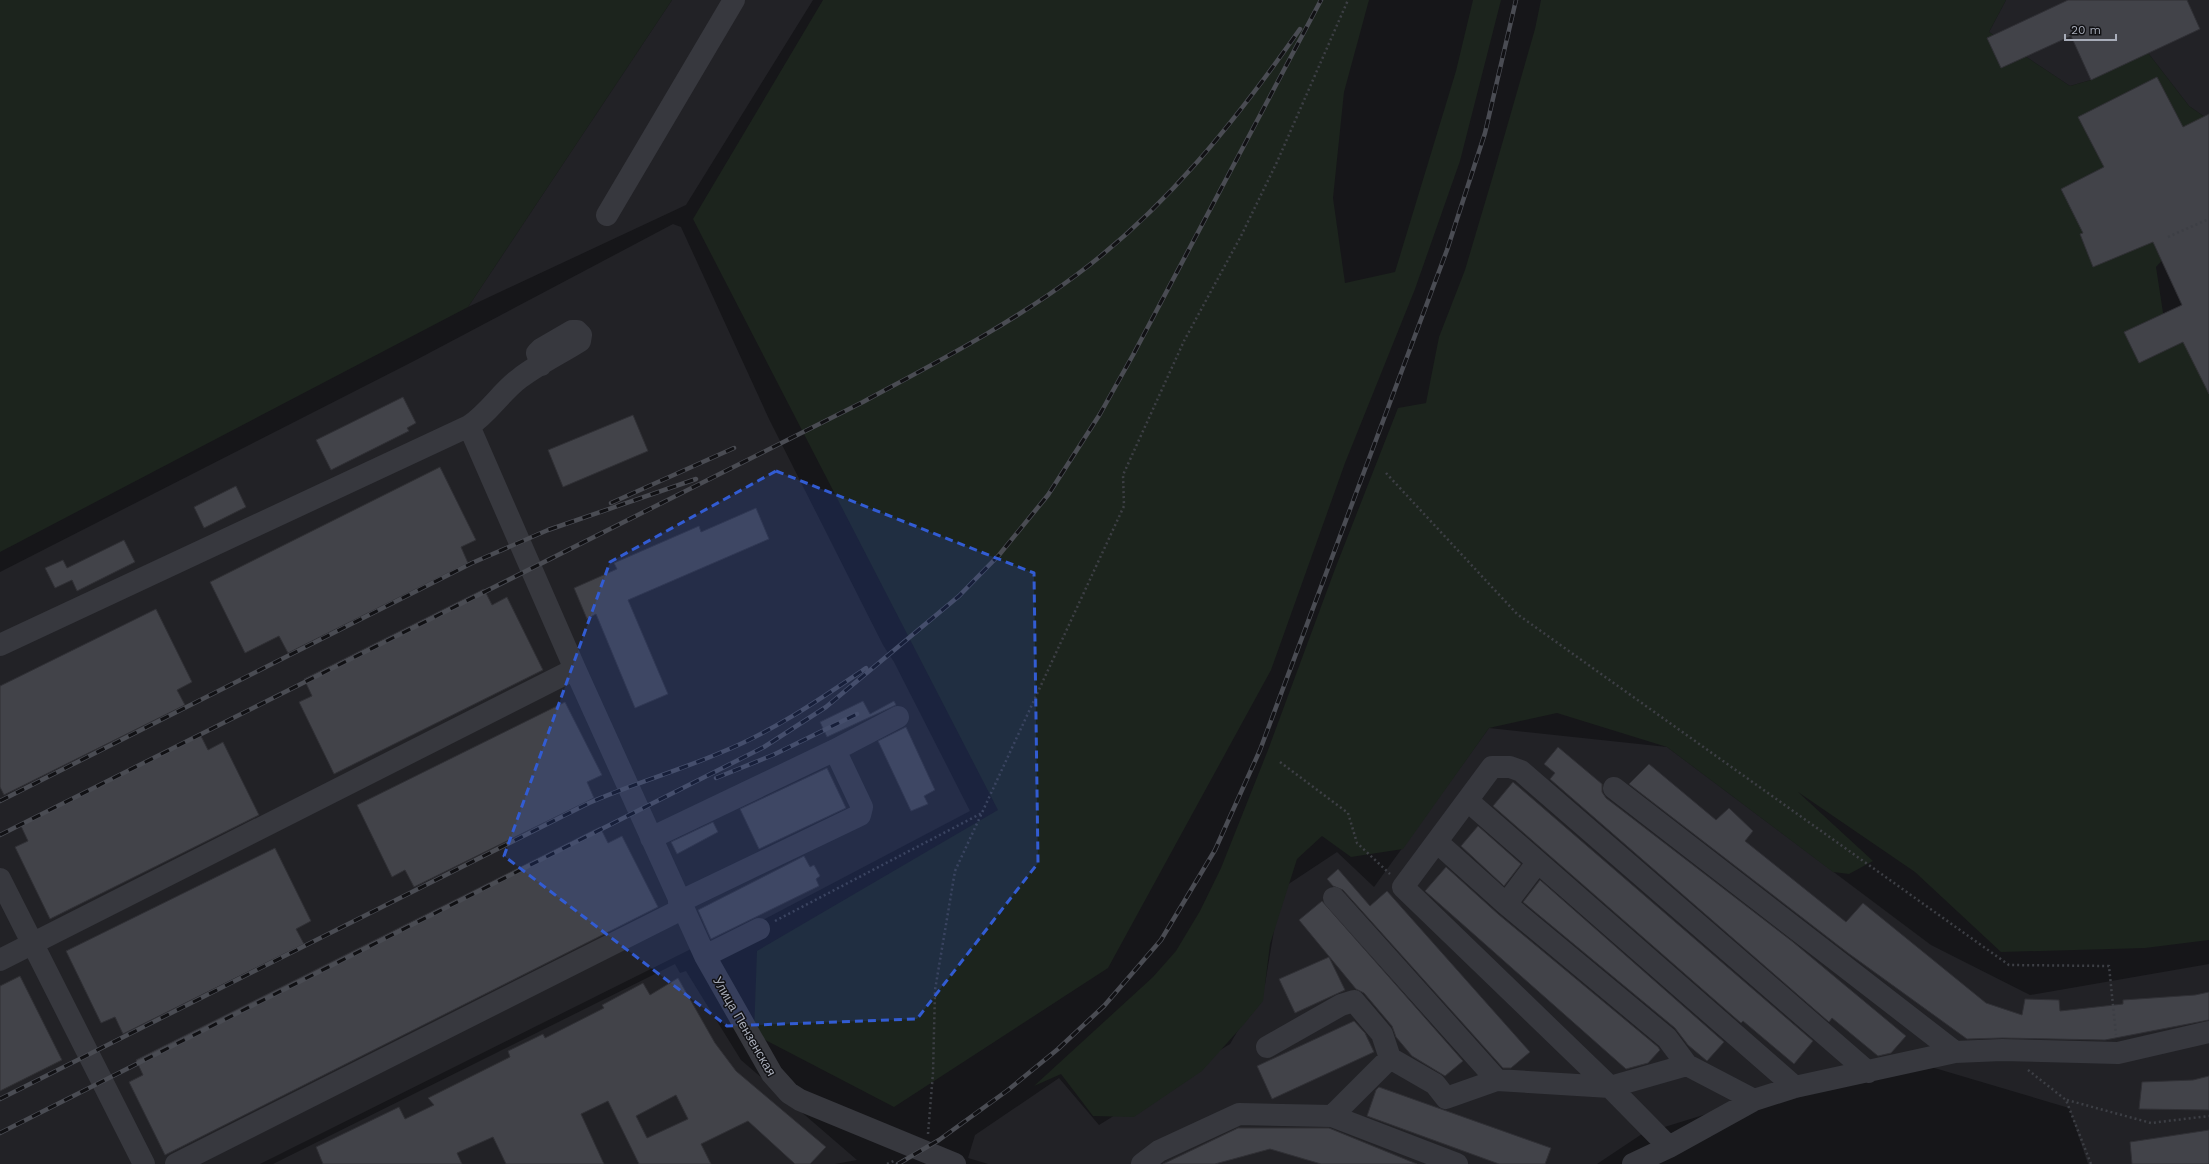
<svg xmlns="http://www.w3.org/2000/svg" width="2209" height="1164" font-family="'Work Sans',sans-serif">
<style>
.built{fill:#222226}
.green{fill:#1c241d}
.building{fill:#424349;stroke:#303035;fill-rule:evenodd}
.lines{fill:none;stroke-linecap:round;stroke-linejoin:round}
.path{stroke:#3d3f45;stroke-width:2.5;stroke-dasharray:2 3;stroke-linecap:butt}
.minor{stroke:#37383e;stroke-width:22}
.rail-casing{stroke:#4a4c53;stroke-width:4.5}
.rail{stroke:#111114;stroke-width:3;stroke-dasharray:9;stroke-linecap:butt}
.marked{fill:#325cd3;fill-opacity:0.2;stroke:#325cd3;stroke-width:3;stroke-dasharray:8 5;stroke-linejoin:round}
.labels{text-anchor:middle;stroke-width:3;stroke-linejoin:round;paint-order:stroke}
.street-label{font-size:13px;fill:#a8adb9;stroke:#111114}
</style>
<rect width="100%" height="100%" fill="#161619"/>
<!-- built -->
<path class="built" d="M 672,0 L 813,0 L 686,205 L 468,307 Z
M 2006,0 L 2209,0 L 2209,120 L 2189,106 L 2145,49 L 2091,80 L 2070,86 L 1989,32 Z
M 673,224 L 681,227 L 769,419 L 883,645 L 894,662 L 970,811 L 721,942 L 691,949 L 260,1164 L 0,1164 L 0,572 L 414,361 Z
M 1489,728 L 1667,747 L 1931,945 L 2030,995 L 2209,964 L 2209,1164 L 2088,1164 L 2069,1108 L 1894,1056 L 1642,1134 L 1597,1164 L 988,1164 L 968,1158 L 975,1135 L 1059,1078 L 1099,1125 L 1230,1044 L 1265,984 L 1281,889 L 1337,852 L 1374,887 Z
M 675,964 L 680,973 L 686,971 L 741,1060 L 857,1160 L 835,1164 L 273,1164 Z"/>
<!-- green -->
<path class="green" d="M 0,0 L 672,0 L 468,307 L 0,552 Z
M 823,0 L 1369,0 L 1344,92 L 1333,198 L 1345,283 L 1395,272 L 1456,71 L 1473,0 L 1501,0 L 1460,161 L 1415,289 L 1345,463 L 1271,670 L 1108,968 L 894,1107 L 754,1034 L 757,951 L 998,810 L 693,219 Z
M 1541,0 L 2006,0 L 1989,32 L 2070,86 L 2091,80 L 2145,49 L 2189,106 L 2209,120 L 2200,219 L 2156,267 L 2164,319 L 2209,358 L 2209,940 L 2145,948 L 2001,952 L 1915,872 L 1798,792 L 1873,861 L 1849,874 L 1833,872 L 1667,747 L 1557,713 L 1489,728 L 1403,849 L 1351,857 L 1322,836 L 1297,859 L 1270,944 L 1263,1001 L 1245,1023 L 1202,1071 L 1134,1117 L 1093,1116 L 1061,1074 L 1034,1086 L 1153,977 L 1176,951 L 1200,911 L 1221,868 L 1268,750 L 1335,569 L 1398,408 L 1426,403 L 1439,337 L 1465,270 L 1492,179 L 1535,29 Z"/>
<!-- building -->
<path class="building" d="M 2068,0 L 2187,0 L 2200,29 L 2091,80 L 2071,36 L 2001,68 L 1987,38 Z
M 2157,77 L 2183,127 L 2209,114 L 2209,394 L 2183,342 L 2139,363 L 2124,332 L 2182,305 L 2153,242 L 2093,267 L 2080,234 L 2083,233 L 2061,189 L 2104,167 L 2078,117 Z
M 403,397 L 416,423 L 407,428 L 409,431 L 331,470 L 316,440 Z
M 633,415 L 648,451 L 563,487 L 548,450 Z
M 440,467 L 476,540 L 461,547 L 468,563 L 288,653 L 279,636 L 245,653 L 210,582 Z
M 236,486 L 246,507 L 204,528 L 194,507 Z
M 756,508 L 769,539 L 628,600 L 668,694 L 635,708 L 596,614 L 587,619 L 574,588 L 617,569 L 614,563 L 699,526 L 701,532 Z
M 124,540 L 135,562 L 77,591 L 72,580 L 55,588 L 45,568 L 63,560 L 67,568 Z
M 484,589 L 492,605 L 507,597 L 543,670 L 334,774 L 299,702 L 312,696 L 304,679 Z
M 156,609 L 192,682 L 177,690 L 185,705 L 4,795 L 0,787 L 0,686 Z
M 863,701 L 870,714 L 894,701 L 896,705 L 827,737 L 820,722 Z
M 565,702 L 602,775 L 587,782 L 594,798 L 414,887 L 405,870 L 392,877 L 357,805 Z
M 906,727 L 935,790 L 924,796 L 928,804 L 911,811 L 878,741 Z
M 200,734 L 208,750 L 223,742 L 259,815 L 50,919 L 15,847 L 28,841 L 20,824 Z
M 1558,747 L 1602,784 L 1602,792 L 1606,798 L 1793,942 L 1906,1036 L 1891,1053 L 1878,1056 L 1832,1018 L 1829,1022 L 1550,779 L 1555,773 L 1544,764 Z
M 1649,764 L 1716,820 L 1729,808 L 1753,831 L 1745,841 L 1846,922 L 1863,903 L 1986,1003 L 2022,1015 L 2025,999 L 2059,1000 L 2060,1011 L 2123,1004 L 2123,1000 L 2195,995 L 2209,992 L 2209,1020 L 2105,1040 L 2002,1038 L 1967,1039 L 1848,953 L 1629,784 Z
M 827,768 L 846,808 L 759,849 L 740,809 Z
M 1513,782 L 1813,1041 L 1794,1064 L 1743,1021 L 1741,1023 L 1493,806 Z
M 713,822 L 718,832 L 677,854 L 671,842 Z
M 1478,826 L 1521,864 L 1504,886 L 1461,846 Z
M 600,827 L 608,843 L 622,836 L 658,907 L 165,1155 L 129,1082 L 143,1075 L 136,1060 Z
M 275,848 L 311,921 L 296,929 L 304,944 L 123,1034 L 115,1017 L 101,1023 L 66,951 Z
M 804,856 L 810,867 L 814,865 L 820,876 L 816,879 L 819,886 L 711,939 L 698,910 Z
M 1446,867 L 1498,914 L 1658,1047 L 1660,1050 L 1648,1063 L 1626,1069 L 1425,891 Z
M 1338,869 L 1370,906 L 1387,891 L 1530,1052 L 1511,1068 L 1503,1068 L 1343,890 L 1333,886 L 1327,879 Z
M 1540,880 L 1724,1042 L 1707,1061 L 1688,1045 L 1675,1028 L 1523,902 Z
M 1322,901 L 1463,1061 L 1445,1076 L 1412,1056 L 1396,1037 L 1392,1026 L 1364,993 L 1356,989 L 1299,920 Z
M 1329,957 L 1345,990 L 1295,1013 L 1279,979 Z
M 20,976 L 62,1060 L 0,1091 L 0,986 Z
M 678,978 L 715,1043 L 736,1071 L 826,1147 L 810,1164 L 795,1164 L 748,1121 L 701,1144 L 711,1164 L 639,1164 L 608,1101 L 581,1114 L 604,1164 L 506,1164 L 493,1137 L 457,1153 L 462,1164 L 323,1164 L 316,1147 L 399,1107 L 405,1119 L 434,1105 L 428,1098 L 510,1057 L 508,1051 L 543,1034 L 545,1038 L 604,1008 L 602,1005 L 643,983 L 650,995 ZM 676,1095 L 688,1119 L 647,1138 L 636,1116 Z
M 1354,1021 L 1365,1033 L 1374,1052 L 1272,1099 L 1257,1066 Z
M 2209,1076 L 2209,1110 L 2139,1109 L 2142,1082 L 2193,1080 Z
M 1379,1087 L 1551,1148 L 1545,1164 L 1499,1164 L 1367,1116 L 1376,1090 Z
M 1238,1128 L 1329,1128 L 1417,1164 L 1321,1164 L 1270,1149 L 1215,1164 L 1163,1164 Z
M 2209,1130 L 2209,1164 L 2132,1164 L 2130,1142 Z"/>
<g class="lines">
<!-- path -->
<path class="path" d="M 2168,237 L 2209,219
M 1386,473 L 1517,614 L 2009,965 L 2109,966 L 2116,1035
M 1280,762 L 1348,813 L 1357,843 L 1390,874
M 775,921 L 982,813
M 2028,1070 L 2066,1100 L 2091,1164
M 2067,1100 L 2151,1123 L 2209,1116
M 928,1134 L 933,1073 L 935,990 L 955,871 L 1124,506 L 1123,475 L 1184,341 L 1241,236 L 1277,162 L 1348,0
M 887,1164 L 896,1160"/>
<!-- minor -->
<path class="minor" d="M 607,215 L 734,0
M 469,426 L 575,669 L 705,956
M 0,645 L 469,426 C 489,413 501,392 520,378 C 537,365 557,355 575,344 L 580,341 L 581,335 L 577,331 L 572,331 L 541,349 L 537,353 L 541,365
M 1614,788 L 1955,1052
M 1468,801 L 1795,1087
M 651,838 L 835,750 L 898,717
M 1437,842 L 1506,904 L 1667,1038 L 1687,1065
M 0,879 L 144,1164
M 1334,898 L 1497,1080
M 679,902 L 860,815 L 862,807 L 835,750
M 1506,904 L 1537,863
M 759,929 L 705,956 L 772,1074 L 789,1093 L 800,1100 L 955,1164
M 0,960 L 575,669
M 1267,1047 L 1341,1005 L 1354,1001 L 1382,1034 L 1390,1058 L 1435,1084 L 1446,1098 L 1497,1080 L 1610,1087 L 1687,1065 L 1754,1100
M 1332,1116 L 1390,1058
M 1669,1147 L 1610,1087 L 1403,887 L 1492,767 L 1510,767 L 1521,771 L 1868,1072
M 176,1164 L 682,909
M 1142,1164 L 1159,1151 L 1239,1114 L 1332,1116 L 1457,1164
M 1633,1164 L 1669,1147 L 1754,1100 L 1795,1087 L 1955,1052 L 2002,1050 L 2118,1053 L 2209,1032"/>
<defs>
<path id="rail" d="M 611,503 L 734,448
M 716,778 L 773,755 L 857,714
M 0,801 L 472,563 L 548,530 L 696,479
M 0,835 L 863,402 C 935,363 1009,325 1075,276 C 1166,209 1236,120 1300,29
M 0,1099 L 589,803 C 632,784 678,771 722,752 C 774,731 820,699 866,668
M 0,1133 L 764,747 L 826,707 L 959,596 L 999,555 L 1048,495 L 1100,414 L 1133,355 L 1321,0
M 898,1164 L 939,1140 L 1008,1090 L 1058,1049 L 1104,1006 L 1161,940 L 1215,850 L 1260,750 L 1447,250 L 1485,133 L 1516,0"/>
</defs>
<!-- rail casing -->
<use href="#rail" class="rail-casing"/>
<!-- rail -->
<use href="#rail" class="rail"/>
</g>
<!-- marked area -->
<path class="marked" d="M 776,471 L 1034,573 L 1038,863 L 917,1019 L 727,1026 L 504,856 L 610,562 Z"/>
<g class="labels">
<!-- street labels -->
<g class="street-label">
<text transform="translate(745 1026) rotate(60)" y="5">Улица Пензенская</text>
</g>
</g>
<!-- scale -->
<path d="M2065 34v6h51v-6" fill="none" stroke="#a8adb9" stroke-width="2"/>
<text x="2071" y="34" font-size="12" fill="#a8adb9" stroke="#111114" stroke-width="3" paint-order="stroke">20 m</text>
</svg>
